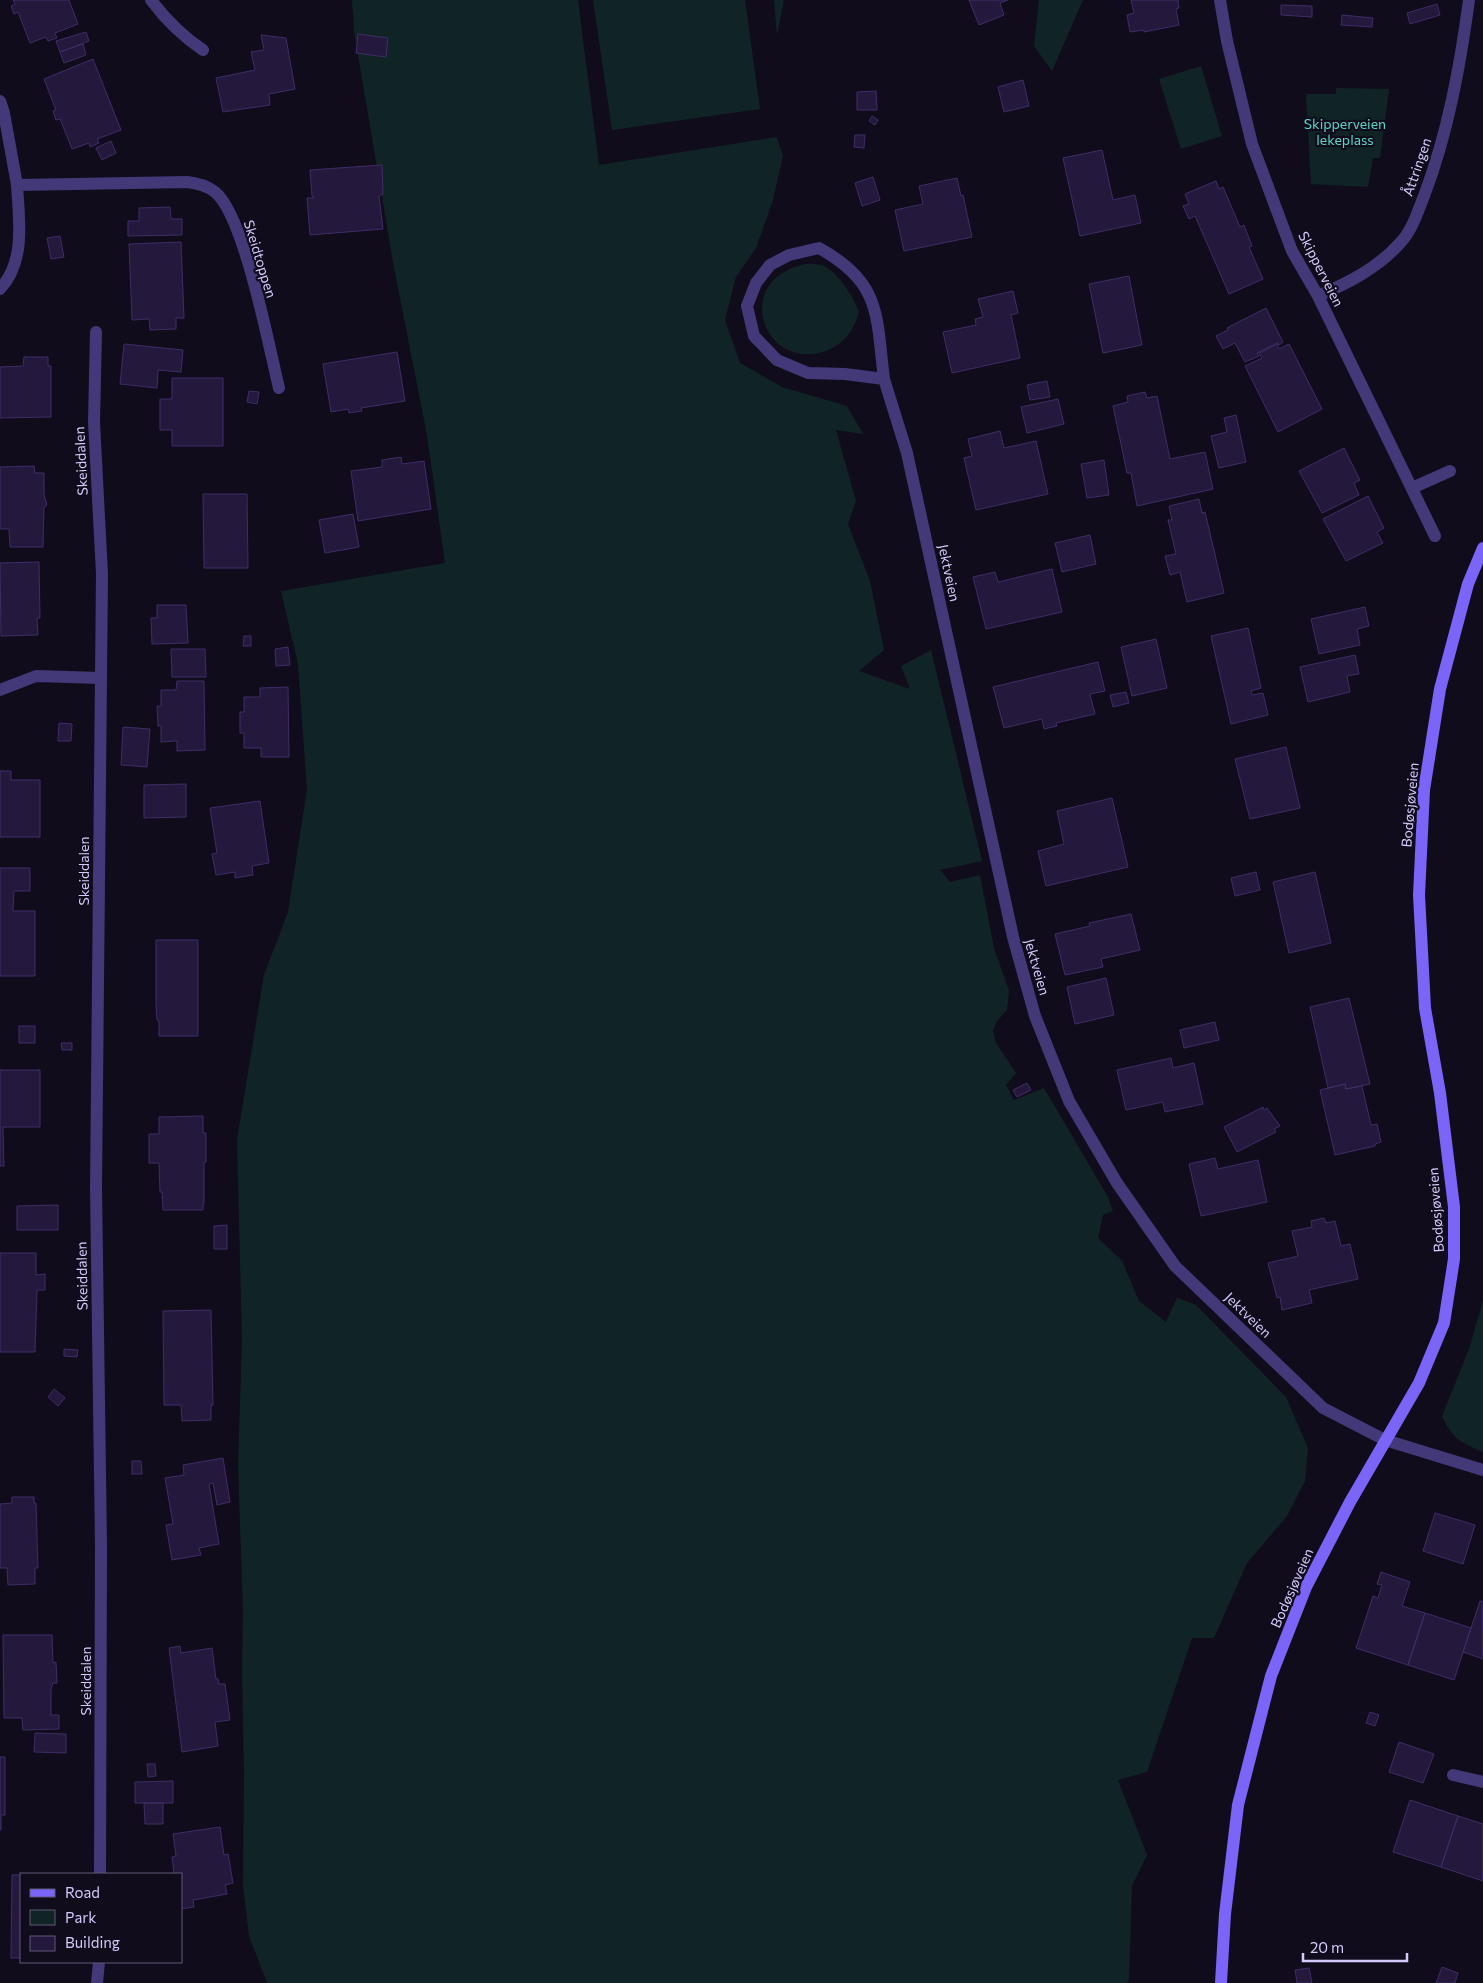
<svg xmlns="http://www.w3.org/2000/svg" width="1483" height="1983" font-family="Commissioner,sans-serif">
<style>
.green{fill:#102425}
.building{fill:#24193c;stroke:#3f2c67}
.lines{fill:none;stroke-linecap:round;stroke-linejoin:round}
.lane{stroke:#433979;stroke-width:12}
.street{stroke:#433979;stroke-width:12}
.secondary{stroke:#7a65f8;stroke-width:12}
.labels{text-anchor:middle;stroke-width:4.5;stroke-linejoin:round;paint-order:stroke}
.park-label{font-size:14px;fill:#5ad8c7;stroke:#110c1c}
.street-label{font-size:14px;fill:#d5cafc;stroke:#110c1c}
</style>
<rect width="100%" height="100%" fill="#110c1c"/>
<!-- green -->
<path class="green" d="M 352,0 L 578,0 L 599,165 L 777,137 L 783,156 L 773,200 L 756,248 L 736,277 L 725,320 L 740,363 L 782,387 L 847,406 L 863,434 L 836,430 L 856,501 L 848,524 L 870,581 L 884,650 L 859,671 L 910,689 L 901,666 L 931,650 L 982,861 L 940,870 L 950,882 L 980,875 L 994,948 L 1009,991 L 1007,1010 L 997,1021 L 993,1031 L 996,1043 L 1016,1073 L 1006,1085 L 1014,1100 L 1044,1088 L 1108,1197 L 1113,1211 L 1103,1215 L 1098,1238 L 1122,1261 L 1139,1301 L 1166,1322 L 1177,1298 L 1196,1305 L 1286,1397 L 1308,1448 L 1305,1481 L 1287,1516 L 1247,1563 L 1214,1638 L 1192,1638 L 1147,1772 L 1118,1780 L 1147,1855 L 1132,1886 L 1129,1980 L 1127,1983 L 267,1983 L 249,1936 L 243,1886 L 244,1773 L 242,1670 L 243,1611 L 238,1464 L 242,1341 L 237,1139 L 264,975 L 288,912 L 307,789 L 298,664 L 281,591 L 445,563 L 427,435 L 394,268 L 354,31 Z
M 593,0 L 745,0 L 760,109 L 612,130 Z
M 774,0 L 784,0 L 777,35 Z
M 1039,0 L 1083,0 L 1052,71 L 1034,46 Z
M 1201,66 L 1222,136 L 1181,149 L 1159,79 Z
M 1336,88 L 1389,89 L 1380,158 L 1373,158 L 1368,187 L 1311,184 L 1306,94 L 1336,94 Z
M 806,264 C 811,264 818,264 822,265 C 839,272 853,297 859,312 C 854,330 844,344 826,351 C 763,373 730,279 806,264 Z
M 1483,1301 L 1483,1452 C 1461,1442 1452,1439 1442,1416 L 1469,1349 Z"/>
<!-- building -->
<path class="building" d="M 13,0 L 69,0 L 78,24 L 55,33 L 57,38 L 48,41 L 46,37 L 30,43 L 18,12 L 14,14 L 11,6 L 15,4 Z
M 969,0 L 1008,0 L 1000,3 L 1004,15 L 979,25 Z
M 1131,0 L 1178,0 L 1179,8 L 1176,9 L 1179,25 L 1144,32 L 1144,30 L 1130,32 L 1127,15 L 1134,13 Z
M 1437,4 L 1440,15 L 1410,24 L 1407,13 Z
M 1281,5 L 1312,6 L 1312,17 L 1281,15 Z
M 1342,15 L 1373,18 L 1372,27 L 1341,25 Z
M 86,32 L 89,41 L 60,52 L 56,41 Z
M 358,34 L 388,38 L 386,57 L 356,53 Z
M 261,35 L 286,38 L 295,89 L 269,94 L 270,105 L 223,112 L 216,78 L 255,70 L 251,52 L 264,50 Z
M 83,44 L 86,55 L 64,63 L 60,52 Z
M 93,59 L 121,130 L 97,139 L 99,143 L 90,147 L 89,143 L 72,149 L 60,119 L 56,120 L 53,111 L 56,110 L 44,79 Z
M 1023,80 L 1029,106 L 1004,112 L 998,87 Z
M 876,91 L 877,110 L 857,110 L 857,92 Z
M 872,116 L 878,120 L 875,125 L 869,121 Z
M 855,135 L 865,135 L 864,148 L 854,147 Z
M 111,141 L 116,153 L 102,160 L 96,148 Z
M 1102,150 L 1113,200 L 1135,195 L 1141,223 L 1080,236 L 1063,158 Z
M 382,165 L 383,194 L 379,196 L 383,229 L 310,235 L 307,198 L 314,198 L 312,196 L 310,170 Z
M 873,177 L 880,200 L 862,206 L 855,183 Z
M 957,178 L 961,196 L 963,195 L 972,237 L 904,251 L 895,210 L 923,204 L 919,186 Z
M 1216,181 L 1219,189 L 1223,187 L 1240,227 L 1244,225 L 1252,246 L 1249,247 L 1263,279 L 1229,294 L 1195,216 L 1189,219 L 1183,206 L 1189,204 L 1185,194 Z
M 170,207 L 171,219 L 182,219 L 182,235 L 128,236 L 128,221 L 139,221 L 139,208 Z
M 60,236 L 64,257 L 51,259 L 47,238 Z
M 181,242 L 184,318 L 176,318 L 176,329 L 150,330 L 149,319 L 132,320 L 129,244 Z
M 1129,276 L 1142,345 L 1103,353 L 1089,284 Z
M 1013,291 L 1018,313 L 1011,315 L 1020,358 L 952,373 L 943,332 L 976,325 L 975,319 L 983,317 L 978,299 Z
M 1266,308 L 1283,342 L 1279,345 L 1278,343 L 1257,353 L 1259,356 L 1245,362 L 1235,343 L 1223,349 L 1216,336 L 1228,330 L 1227,328 Z
M 124,344 L 183,350 L 181,372 L 158,370 L 157,388 L 120,384 Z
M 1277,344 L 1279,349 L 1289,344 L 1322,409 L 1278,432 L 1245,366 L 1262,358 L 1259,353 Z
M 397,352 L 405,401 L 361,408 L 362,411 L 349,413 L 348,409 L 331,412 L 323,364 Z
M 24,357 L 48,357 L 48,366 L 51,366 L 51,417 L 0,418 L 0,367 L 23,366 Z
M 172,378 L 223,378 L 223,446 L 172,446 L 172,430 L 160,430 L 160,399 L 172,399 Z
M 1047,381 L 1050,397 L 1030,400 L 1027,385 Z
M 249,391 L 259,392 L 257,404 L 247,402 Z
M 1145,392 L 1147,398 L 1157,396 L 1170,459 L 1205,452 L 1213,489 L 1137,506 L 1131,473 L 1127,473 L 1113,406 L 1128,402 L 1127,396 Z
M 1058,399 L 1064,424 L 1027,433 L 1021,407 Z
M 1236,415 L 1246,462 L 1219,468 L 1211,436 L 1227,432 L 1224,418 Z
M 1000,431 L 1004,448 L 1036,441 L 1048,494 L 976,510 L 964,458 L 972,456 L 968,439 Z
M 1344,448 L 1360,480 L 1354,483 L 1359,495 L 1322,513 L 1299,471 Z
M 401,457 L 402,464 L 424,461 L 431,509 L 358,521 L 351,471 L 382,467 L 382,460 Z
M 1104,460 L 1109,495 L 1087,498 L 1081,464 Z
M 34,466 L 35,473 L 44,473 L 44,494 L 47,505 L 44,507 L 43,547 L 10,547 L 9,529 L 0,529 L 0,467 Z
M 203,494 L 247,494 L 248,568 L 204,568 Z
M 1368,496 L 1384,528 L 1377,532 L 1383,543 L 1346,561 L 1323,519 Z
M 1199,499 L 1202,513 L 1205,512 L 1224,593 L 1187,602 L 1180,572 L 1170,575 L 1165,556 L 1176,554 L 1168,520 L 1172,520 L 1169,506 Z
M 353,514 L 359,547 L 325,553 L 319,520 Z
M 1090,535 L 1096,564 L 1062,572 L 1055,543 Z
M 39,562 L 40,618 L 37,618 L 38,635 L 1,636 L 0,563 Z
M 1052,569 L 1062,612 L 986,629 L 973,577 L 995,572 L 998,582 Z
M 157,605 L 186,605 L 188,643 L 152,644 L 151,618 L 157,618 Z
M 1365,607 L 1369,626 L 1357,629 L 1360,645 L 1319,654 L 1311,619 Z
M 1248,628 L 1261,688 L 1251,691 L 1252,695 L 1263,693 L 1268,715 L 1231,724 L 1211,636 Z
M 244,636 L 251,636 L 251,646 L 243,646 Z
M 1156,639 L 1167,688 L 1132,696 L 1121,647 Z
M 288,647 L 290,665 L 276,666 L 275,649 Z
M 171,649 L 205,649 L 206,677 L 172,677 Z
M 1355,655 L 1359,674 L 1347,676 L 1350,692 L 1308,702 L 1300,667 Z
M 1098,662 L 1105,691 L 1090,694 L 1095,714 L 1056,723 L 1057,726 L 1044,729 L 1042,719 L 1004,728 L 993,687 Z
M 177,681 L 204,681 L 205,750 L 177,751 L 177,741 L 161,742 L 161,726 L 158,726 L 157,706 L 161,706 L 161,690 L 176,690 Z
M 288,687 L 289,757 L 261,757 L 261,748 L 244,748 L 244,733 L 240,733 L 240,712 L 244,712 L 244,697 L 260,697 L 260,688 Z
M 1126,692 L 1129,703 L 1113,707 L 1110,695 Z
M 59,723 L 72,724 L 71,741 L 58,741 Z
M 123,727 L 150,729 L 147,767 L 121,765 Z
M 1286,747 L 1300,808 L 1250,819 L 1235,759 Z
M 0,771 L 11,771 L 11,780 L 40,780 L 40,837 L 0,837 Z
M 186,784 L 186,817 L 144,818 L 144,785 Z
M 1112,798 L 1128,867 L 1046,886 L 1038,851 L 1064,844 L 1057,811 Z
M 260,801 L 269,863 L 252,866 L 253,875 L 235,878 L 235,872 L 216,875 L 212,854 L 217,853 L 210,808 Z
M 0,868 L 30,868 L 30,891 L 14,891 L 13,911 L 35,911 L 35,976 L 0,976 Z
M 1256,872 L 1260,890 L 1235,896 L 1231,878 Z
M 1315,872 L 1331,943 L 1289,953 L 1273,882 Z
M 1131,914 L 1140,950 L 1101,959 L 1103,967 L 1065,975 L 1055,934 L 1090,926 L 1089,923 Z
M 156,940 L 198,940 L 198,1036 L 159,1036 L 159,1021 L 157,1020 L 156,1005 Z
M 1106,978 L 1114,1015 L 1075,1024 L 1067,987 Z
M 1349,998 L 1370,1084 L 1346,1089 L 1345,1084 L 1328,1088 L 1310,1007 Z
M 1215,1022 L 1219,1040 L 1184,1048 L 1180,1030 Z
M 19,1026 L 35,1026 L 35,1043 L 19,1043 Z
M 61,1043 L 72,1043 L 72,1050 L 62,1050 Z
M 1171,1058 L 1173,1068 L 1194,1063 L 1203,1104 L 1165,1112 L 1163,1102 L 1126,1110 L 1117,1070 Z
M 0,1070 L 40,1070 L 40,1127 L 3,1127 L 4,1166 L 0,1166 Z
M 1027,1083 L 1031,1090 L 1017,1097 L 1013,1090 Z
M 1345,1084 L 1346,1089 L 1362,1086 L 1371,1125 L 1377,1124 L 1381,1142 L 1375,1144 L 1375,1146 L 1335,1155 L 1320,1090 Z
M 1263,1107 L 1264,1110 L 1267,1108 L 1280,1126 L 1274,1129 L 1276,1132 L 1237,1152 L 1224,1127 Z
M 203,1116 L 203,1133 L 206,1133 L 206,1162 L 204,1162 L 204,1204 L 203,1204 L 203,1210 L 163,1210 L 162,1192 L 160,1192 L 159,1163 L 149,1163 L 149,1134 L 159,1134 L 159,1117 Z
M 1215,1158 L 1218,1169 L 1258,1160 L 1267,1202 L 1201,1216 L 1189,1164 Z
M 58,1205 L 58,1230 L 17,1230 L 17,1206 Z
M 1324,1218 L 1326,1223 L 1335,1221 L 1341,1246 L 1350,1244 L 1358,1279 L 1309,1290 L 1312,1303 L 1282,1310 L 1280,1297 L 1277,1298 L 1268,1263 L 1298,1256 L 1292,1231 L 1312,1227 L 1311,1221 Z
M 227,1225 L 227,1249 L 214,1249 L 214,1226 Z
M 0,1253 L 36,1253 L 36,1275 L 45,1274 L 45,1290 L 37,1290 L 35,1352 L 0,1352 Z
M 211,1310 L 213,1405 L 211,1405 L 211,1420 L 182,1421 L 181,1405 L 164,1405 L 163,1311 Z
M 64,1349 L 78,1350 L 77,1357 L 64,1356 Z
M 54,1389 L 65,1398 L 58,1406 L 48,1397 Z
M 223,1458 L 230,1502 L 217,1505 L 213,1483 L 209,1484 L 219,1544 L 199,1548 L 201,1555 L 172,1560 L 166,1525 L 173,1524 L 165,1478 L 184,1475 L 183,1465 Z
M 132,1461 L 141,1461 L 142,1474 L 132,1474 Z
M 12,1497 L 34,1497 L 34,1503 L 36,1503 L 38,1568 L 35,1568 L 35,1584 L 8,1585 L 7,1568 L 0,1568 L 0,1504 L 12,1503 Z
M 1435,1513 L 1475,1525 L 1463,1564 L 1423,1551 Z
M 1381,1572 L 1410,1582 L 1402,1606 L 1425,1613 L 1408,1665 L 1356,1648 L 1373,1596 L 1378,1598 L 1382,1585 L 1377,1584 Z
M 1480,1601 L 1483,1602 L 1483,1659 L 1463,1652 Z
M 1425,1613 L 1471,1628 L 1454,1680 L 1408,1665 Z
M 3,1635 L 52,1635 L 53,1663 L 56,1662 L 57,1683 L 53,1683 L 51,1689 L 51,1715 L 59,1715 L 59,1729 L 23,1730 L 22,1718 L 4,1718 Z
M 180,1646 L 181,1653 L 212,1648 L 216,1679 L 218,1679 L 219,1684 L 225,1684 L 230,1720 L 215,1722 L 218,1746 L 182,1752 L 169,1648 Z
M 1370,1712 L 1379,1715 L 1375,1726 L 1366,1723 Z
M 35,1733 L 66,1734 L 66,1753 L 34,1752 Z
M 1399,1742 L 1434,1754 L 1423,1783 L 1389,1772 Z
M 0,1757 L 5,1757 L 5,1815 L 1,1815 L 1,1830 L 0,1830 Z
M 147,1764 L 155,1764 L 156,1776 L 148,1777 Z
M 173,1781 L 173,1803 L 135,1803 L 135,1782 Z
M 1410,1800 L 1458,1816 L 1441,1867 L 1393,1852 Z
M 144,1803 L 163,1803 L 163,1824 L 145,1824 Z
M 1458,1816 L 1483,1824 L 1483,1881 L 1441,1867 Z
M 220,1827 L 224,1855 L 228,1854 L 233,1883 L 225,1885 L 227,1894 L 193,1900 L 194,1907 L 181,1909 L 181,1874 L 174,1874 L 172,1857 L 176,1856 L 173,1834 Z
M 12,1875 L 21,1875 L 21,1958 L 11,1958 Z
M 1442,1967 L 1458,1973 L 1455,1983 L 1436,1983 Z
M 1309,1968 L 1312,1983 L 1297,1983 L 1295,1970 Z"/>
<g class="lines">
<!-- lane -->
<path class="lane" d="M 1412,488 L 1450,471"/>
<!-- street -->
<path class="street" d="M 151,0 C 166,20 182,36 203,50
M 1220,0 L 1227,41 L 1252,144 L 1292,251 L 1318,296 L 1435,536
M 0,101 L 4,113 L 17,185
M 0,289 C 26,261 19,220 17,185 L 187,182 C 197,183 206,185 215,192 C 244,215 269,347 279,388
M 1318,296 C 1348,283 1378,268 1400,243 C 1412,231 1418,211 1424,196 C 1448,133 1460,66 1469,0
M 96,332 L 94,422 L 102,574 L 96,1187 L 101,1546 L 100,1874
M 884,379 C 876,315 882,283 819,248 L 789,255 L 770,265 L 756,283 L 747,306 L 754,336 L 777,360 L 808,373 L 845,374 L 884,379 L 907,453 L 1013,937 L 1035,1016 L 1069,1101 L 1117,1183 L 1175,1266 L 1323,1408 L 1385,1440 L 1483,1470
M 0,690 L 36,676 L 100,678
M 1453,1775 L 1483,1782
M 97,1983 L 99,1962"/>
<!-- secondary -->
<path class="secondary" d="M 1221,1983 L 1225,1914 L 1238,1805 L 1271,1676 L 1306,1587 L 1350,1502 L 1419,1383 L 1444,1323 L 1454,1259 L 1454,1207 L 1440,1093 L 1425,1008 L 1419,895 L 1424,790 L 1440,689 L 1468,584 L 1483,548"/>
</g>
<g class="labels">
<!-- park labels -->
<g class="park-label">
<text x="1345" y="129">Skipperveien<tspan x="1345" dy="16">lekeplass</tspan></text>
</g>
<!-- street labels -->
<g class="street-label">
<text transform="translate(1417 167) rotate(-71)" y="5">Åttringen</text>
<text transform="translate(260 259) rotate(73)" y="5">Skeidtoppen</text>
<text transform="translate(1321 269) rotate(63)" y="5">Skipperveien</text>
<text transform="translate(81 461) rotate(-93)" y="5">Skeiddalen</text>
<text transform="translate(949 573) rotate(78)" y="5">Jektveien</text>
<text transform="translate(1410 805) rotate(-85)" y="5">Bodøsjøveien</text>
<text transform="translate(84 871) rotate(-90)" y="5">Skeiddalen</text>
<text transform="translate(1037 967) rotate(74)" y="5">Jektveien</text>
<text transform="translate(1436 1210) rotate(-94)" y="5">Bodøsjøveien</text>
<text transform="translate(82 1276) rotate(-91)" y="5">Skeiddalen</text>
<text transform="translate(1248 1315) rotate(44)" y="5">Jektveien</text>
<text transform="translate(1292 1588) rotate(-66)" y="5">Bodøsjøveien</text>
<text transform="translate(86 1681) rotate(-90)" y="5">Skeiddalen</text>
</g>
</g>
<!-- legend -->
<rect x="20" y="1873" width="162" height="90" fill="#110c1c" stroke="#5f5876"/>
<rect x="30" y="1889" width="25" height="8" fill="#7a65f8" stroke="#5f5876"/>
<text x="65" y="1898" font-size="15" fill="#d5cafc">Road</text>
<rect x="30" y="1910" width="25" height="15" fill="#102425" stroke="#5f5876"/>
<text x="65" y="1923" font-size="15" fill="#d5cafc">Park</text>
<rect x="30" y="1936" width="25" height="15" fill="#24193c" stroke="#5f5876"/>
<text x="65" y="1948" font-size="15" fill="#d5cafc">Building</text>
<!-- scale -->
<path d="M1303 1953v8h104v-8" fill="none" stroke="#d5cafc" stroke-width="2.5"/>
<text x="1310" y="1953" font-size="15" fill="#d5cafc" stroke="#110c1c" stroke-width="4" paint-order="stroke">20 m</text>
</svg>
